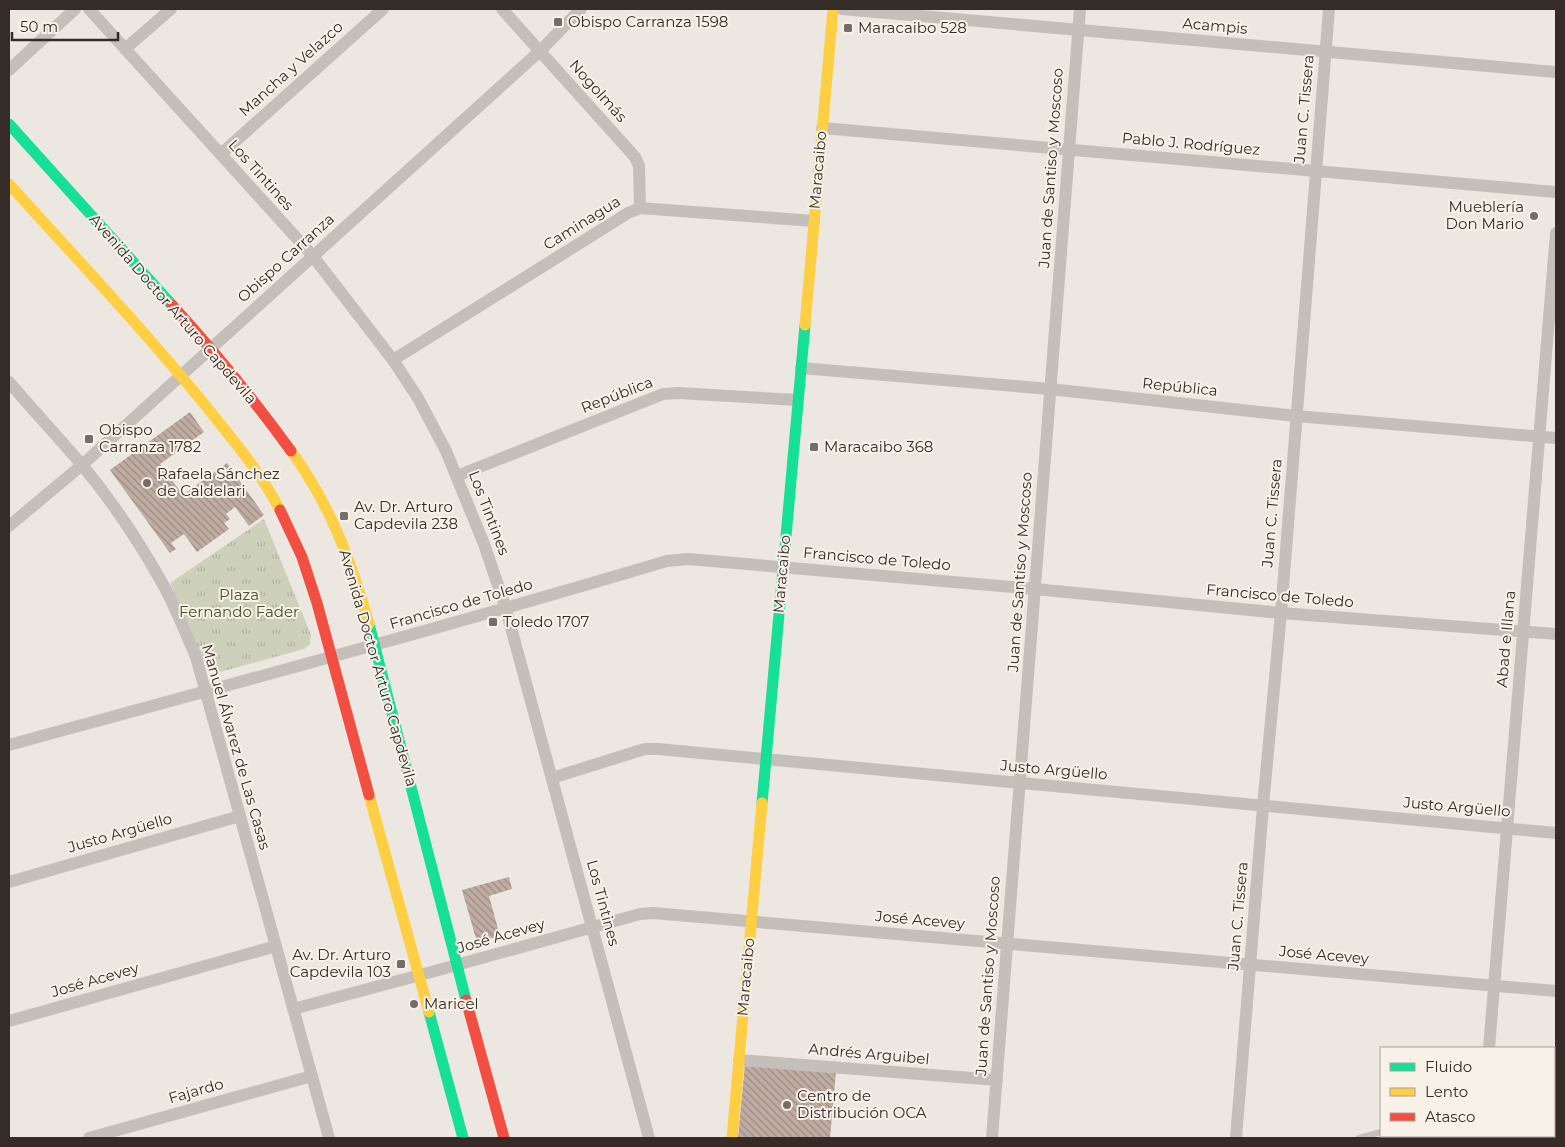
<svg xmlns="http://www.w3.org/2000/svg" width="1565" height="1147" font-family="Montserrat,sans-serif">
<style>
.park{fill:url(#park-tufts)}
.building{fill:url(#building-back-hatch)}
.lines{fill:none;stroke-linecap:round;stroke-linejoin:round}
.lane{stroke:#c5bfb9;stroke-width:6}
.street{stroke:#c5bfb9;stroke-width:12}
.fast{stroke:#16e098;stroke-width:11}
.slow{stroke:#ffcf43;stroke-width:11}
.jam{stroke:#f24e42;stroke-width:11}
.poi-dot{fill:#756d69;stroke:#f8f1e8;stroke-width:2}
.labels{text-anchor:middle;stroke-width:4;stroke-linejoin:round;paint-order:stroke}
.poi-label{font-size:15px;fill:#352c28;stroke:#f8f1e8;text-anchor:start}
.street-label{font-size:15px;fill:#352c28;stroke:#f8f1e8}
.park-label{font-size:15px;fill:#44522d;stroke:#f8f1e8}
</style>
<defs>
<pattern id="park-tufts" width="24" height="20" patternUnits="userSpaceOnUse" patternTransform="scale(1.25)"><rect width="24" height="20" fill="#cdd1bb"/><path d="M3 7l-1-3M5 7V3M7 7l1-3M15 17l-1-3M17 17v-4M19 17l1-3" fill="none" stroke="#b1b4a1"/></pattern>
<pattern id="building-back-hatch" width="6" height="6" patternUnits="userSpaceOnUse" patternTransform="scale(1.25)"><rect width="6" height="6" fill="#bfaca3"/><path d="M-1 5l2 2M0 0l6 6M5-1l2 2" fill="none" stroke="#9c8c85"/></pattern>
</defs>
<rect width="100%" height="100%" fill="#ece7e1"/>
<!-- park -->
<path class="park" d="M 264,519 L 311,635 L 310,644 L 304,649 L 220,672 L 212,670 L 205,663 L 170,583 Z"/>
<!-- building -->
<path class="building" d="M 190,412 L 204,432 L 160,464 L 183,495 L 227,463 L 264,515 L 249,526 L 235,507 L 226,514 L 230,519 L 224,523 L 229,529 L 197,552 L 184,534 L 171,543 L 176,549 L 170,553 L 110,470 Z
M 509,877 L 512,889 L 489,896 L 500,936 L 477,942 L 462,890 Z
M 745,1063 L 836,1071 L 830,1138 L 738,1138 Z"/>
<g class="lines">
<!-- lane -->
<path class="lane" d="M 1359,1138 L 1381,1132"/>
<!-- street -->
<path class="street" d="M 89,9 L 312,255 L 393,360 L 418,398 L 446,451 L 484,544 L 506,609 L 649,1138
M 502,9 L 635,157 L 639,166 L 640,208
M 842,9 L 1556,72
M 125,49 L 171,9
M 9,70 L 75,9
M 822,128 L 1556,192
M 221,154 L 383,9
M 393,360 L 628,213 L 640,208 L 814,221
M 801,368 L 1050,389 L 1296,416 L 1556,438
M 9,382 C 33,410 58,437 82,465 C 112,501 138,540 161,581 C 175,605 185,632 196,657 L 329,1138
M 457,476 L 663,394 L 678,393 L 798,400
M 9,526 L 82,465 L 540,51 L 581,9
M 9,745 C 229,685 448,626 667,561 L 688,559 L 1035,589 L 1281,613 L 1556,634
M 552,778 L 635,752 L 645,749 L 658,749 L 1556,833
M 9,882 L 240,816
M 293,1009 L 435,971 L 640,914 L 653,913 L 1556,991
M 9,1021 L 276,946
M 1489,1048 L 1556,233
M 739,1060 L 997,1080
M 89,1138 L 312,1076
M 992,1138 L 1080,9
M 1236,1138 L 1263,806 L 1281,613 L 1329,9
M 1482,1138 L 1482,1136"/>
<!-- fast -->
<path class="fast" d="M 9,124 L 172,305
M 369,624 L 466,1000
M 762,803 L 805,325
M 429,1012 L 463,1138
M 1554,1127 L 1556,1126
M 1513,1138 L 1522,1136"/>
<!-- slow -->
<path class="slow" d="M 9,184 C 75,257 143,329 205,405 C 232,439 260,471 280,510
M 805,325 L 833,9
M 291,451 C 330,504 351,561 369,624
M 369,795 L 429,1012
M 732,1138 L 762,803"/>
<!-- jam -->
<path class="jam" d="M 172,305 C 215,352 254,400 291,451
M 280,510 L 302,557 L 317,603 L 369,795
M 466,1000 L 504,1138"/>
</g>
<!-- markers -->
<g class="poi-dot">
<rect x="553" y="17" width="10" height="10" rx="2.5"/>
<rect x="843" y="23" width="10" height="10" rx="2.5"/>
<circle cx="1534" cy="216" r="5"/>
<rect x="84" y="434" width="10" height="10" rx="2.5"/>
<rect x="809" y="442" width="10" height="10" rx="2.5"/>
<circle cx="147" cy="483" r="5"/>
<rect x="339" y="511" width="10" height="10" rx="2.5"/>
<rect x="488" y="617" width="10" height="10" rx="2.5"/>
<rect x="396" y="959" width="10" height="10" rx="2.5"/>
<circle cx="414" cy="1004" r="5"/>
<circle cx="787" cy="1105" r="5"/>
</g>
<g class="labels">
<!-- poi labels -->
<g class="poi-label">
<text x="568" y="27">Obispo Carranza 1598</text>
<text x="858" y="33">Maracaibo 528</text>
<text x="1524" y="212" text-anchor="end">Mueblería<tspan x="1524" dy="17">Don Mario</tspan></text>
<text x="99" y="435">Obispo<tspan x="99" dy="17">Carranza 1782</tspan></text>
<text x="824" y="452">Maracaibo 368</text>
<text x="157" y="479">Rafaela Sánchez<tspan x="157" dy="17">de Caldelari</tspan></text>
<text x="354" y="512">Av. Dr. Arturo<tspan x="354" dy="17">Capdevila 238</tspan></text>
<text x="503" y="627">Toledo 1707</text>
<text x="391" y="960" text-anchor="end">Av. Dr. Arturo<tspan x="391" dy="17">Capdevila 103</tspan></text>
<text x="424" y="1009">Maricel</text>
<text x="797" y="1101">Centro de<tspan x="797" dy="17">Distribución OCA</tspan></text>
</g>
<!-- street labels -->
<g class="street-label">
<text transform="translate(1215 26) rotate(5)" y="5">Acampis</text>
<text transform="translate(291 69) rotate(-42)" y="5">Mancha y Velazco</text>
<text transform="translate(598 91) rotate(48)" y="5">Nogolmás</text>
<text transform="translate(1304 109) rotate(-85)" y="5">Juan C. Tissera</text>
<text transform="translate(1191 144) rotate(5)" y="5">Pablo J. Rodríguez</text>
<text transform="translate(1051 168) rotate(-86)" y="5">Juan de Santiso y Moscoso</text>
<text transform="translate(818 170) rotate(-85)" y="5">Maracaibo</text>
<text transform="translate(261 175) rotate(48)" y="5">Los Tintines</text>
<text transform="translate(582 223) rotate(-32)" y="5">Caminagua</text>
<text transform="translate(286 258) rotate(-42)" y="5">Obispo Carranza</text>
<text transform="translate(173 309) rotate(49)" y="5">Avenida Doctor Arturo Capdevila</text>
<text transform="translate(1180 387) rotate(6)" y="5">República</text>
<text transform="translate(617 395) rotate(-21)" y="5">República</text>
<text transform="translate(489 513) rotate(69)" y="5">Los Tintines</text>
<text transform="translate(1272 513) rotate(-85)" y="5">Juan C. Tissera</text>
<text transform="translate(877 559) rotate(5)" y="5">Francisco de Toledo</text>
<text transform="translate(1020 572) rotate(-86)" y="5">Juan de Santiso y Moscoso</text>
<text transform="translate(782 574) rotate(-85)" y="5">Maracaibo</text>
<text transform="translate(1280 596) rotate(5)" y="5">Francisco de Toledo</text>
<text transform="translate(461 604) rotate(-16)" y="5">Francisco de Toledo</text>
<text transform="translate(1506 639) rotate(-85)" y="5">Abad e Illana</text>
<text transform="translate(378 668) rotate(74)" y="5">Avenida Doctor Arturo Capdevila</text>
<text transform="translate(236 747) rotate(74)" y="5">Manuel Álvarez de Las Casas</text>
<text transform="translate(1054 770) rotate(5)" y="5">Justo Argüello</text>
<text transform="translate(1457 807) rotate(5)" y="5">Justo Argüello</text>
<text transform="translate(120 833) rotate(-16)" y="5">Justo Argüello</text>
<text transform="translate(603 903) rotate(75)" y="5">Los Tintines</text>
<text transform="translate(1238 916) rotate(-85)" y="5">Juan C. Tissera</text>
<text transform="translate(920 920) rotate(5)" y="5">José Acevey</text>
<text transform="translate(501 936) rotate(-16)" y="5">José Acevey</text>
<text transform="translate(1324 955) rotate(5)" y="5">José Acevey</text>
<text transform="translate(988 976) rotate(-86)" y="5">Juan de Santiso y Moscoso</text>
<text transform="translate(746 977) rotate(-85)" y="5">Maracaibo</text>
<text transform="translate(95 980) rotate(-16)" y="5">José Acevey</text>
<text transform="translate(869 1054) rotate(5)" y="5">Andrés Arguibel</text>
<text transform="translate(196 1091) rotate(-16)" y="5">Fajardo</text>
</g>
<!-- park labels -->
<g class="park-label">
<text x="239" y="600">Plaza<tspan x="239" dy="17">Fernando Fader</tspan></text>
</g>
</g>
<!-- border -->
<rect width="1565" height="1147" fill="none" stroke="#352c28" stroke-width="20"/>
<!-- legend -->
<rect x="1380" y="1047" width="175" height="90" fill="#f8f1e8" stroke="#aaa29b"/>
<rect x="1390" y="1063" width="25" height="8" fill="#16e098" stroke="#aaa29b"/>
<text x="1425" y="1072" font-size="15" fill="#352c28">Fluido</text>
<rect x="1390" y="1088" width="25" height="8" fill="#ffcf43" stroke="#aaa29b"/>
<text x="1425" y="1097" font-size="15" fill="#352c28">Lento</text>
<rect x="1390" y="1113" width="25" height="8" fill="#f24e42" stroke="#aaa29b"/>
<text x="1425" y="1122" font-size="15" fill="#352c28">Atasco</text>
<!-- scale -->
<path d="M12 32v8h106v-8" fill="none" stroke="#352c28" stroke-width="2.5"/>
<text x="20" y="32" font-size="15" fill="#352c28" stroke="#f8f1e8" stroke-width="4" paint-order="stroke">50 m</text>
</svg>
